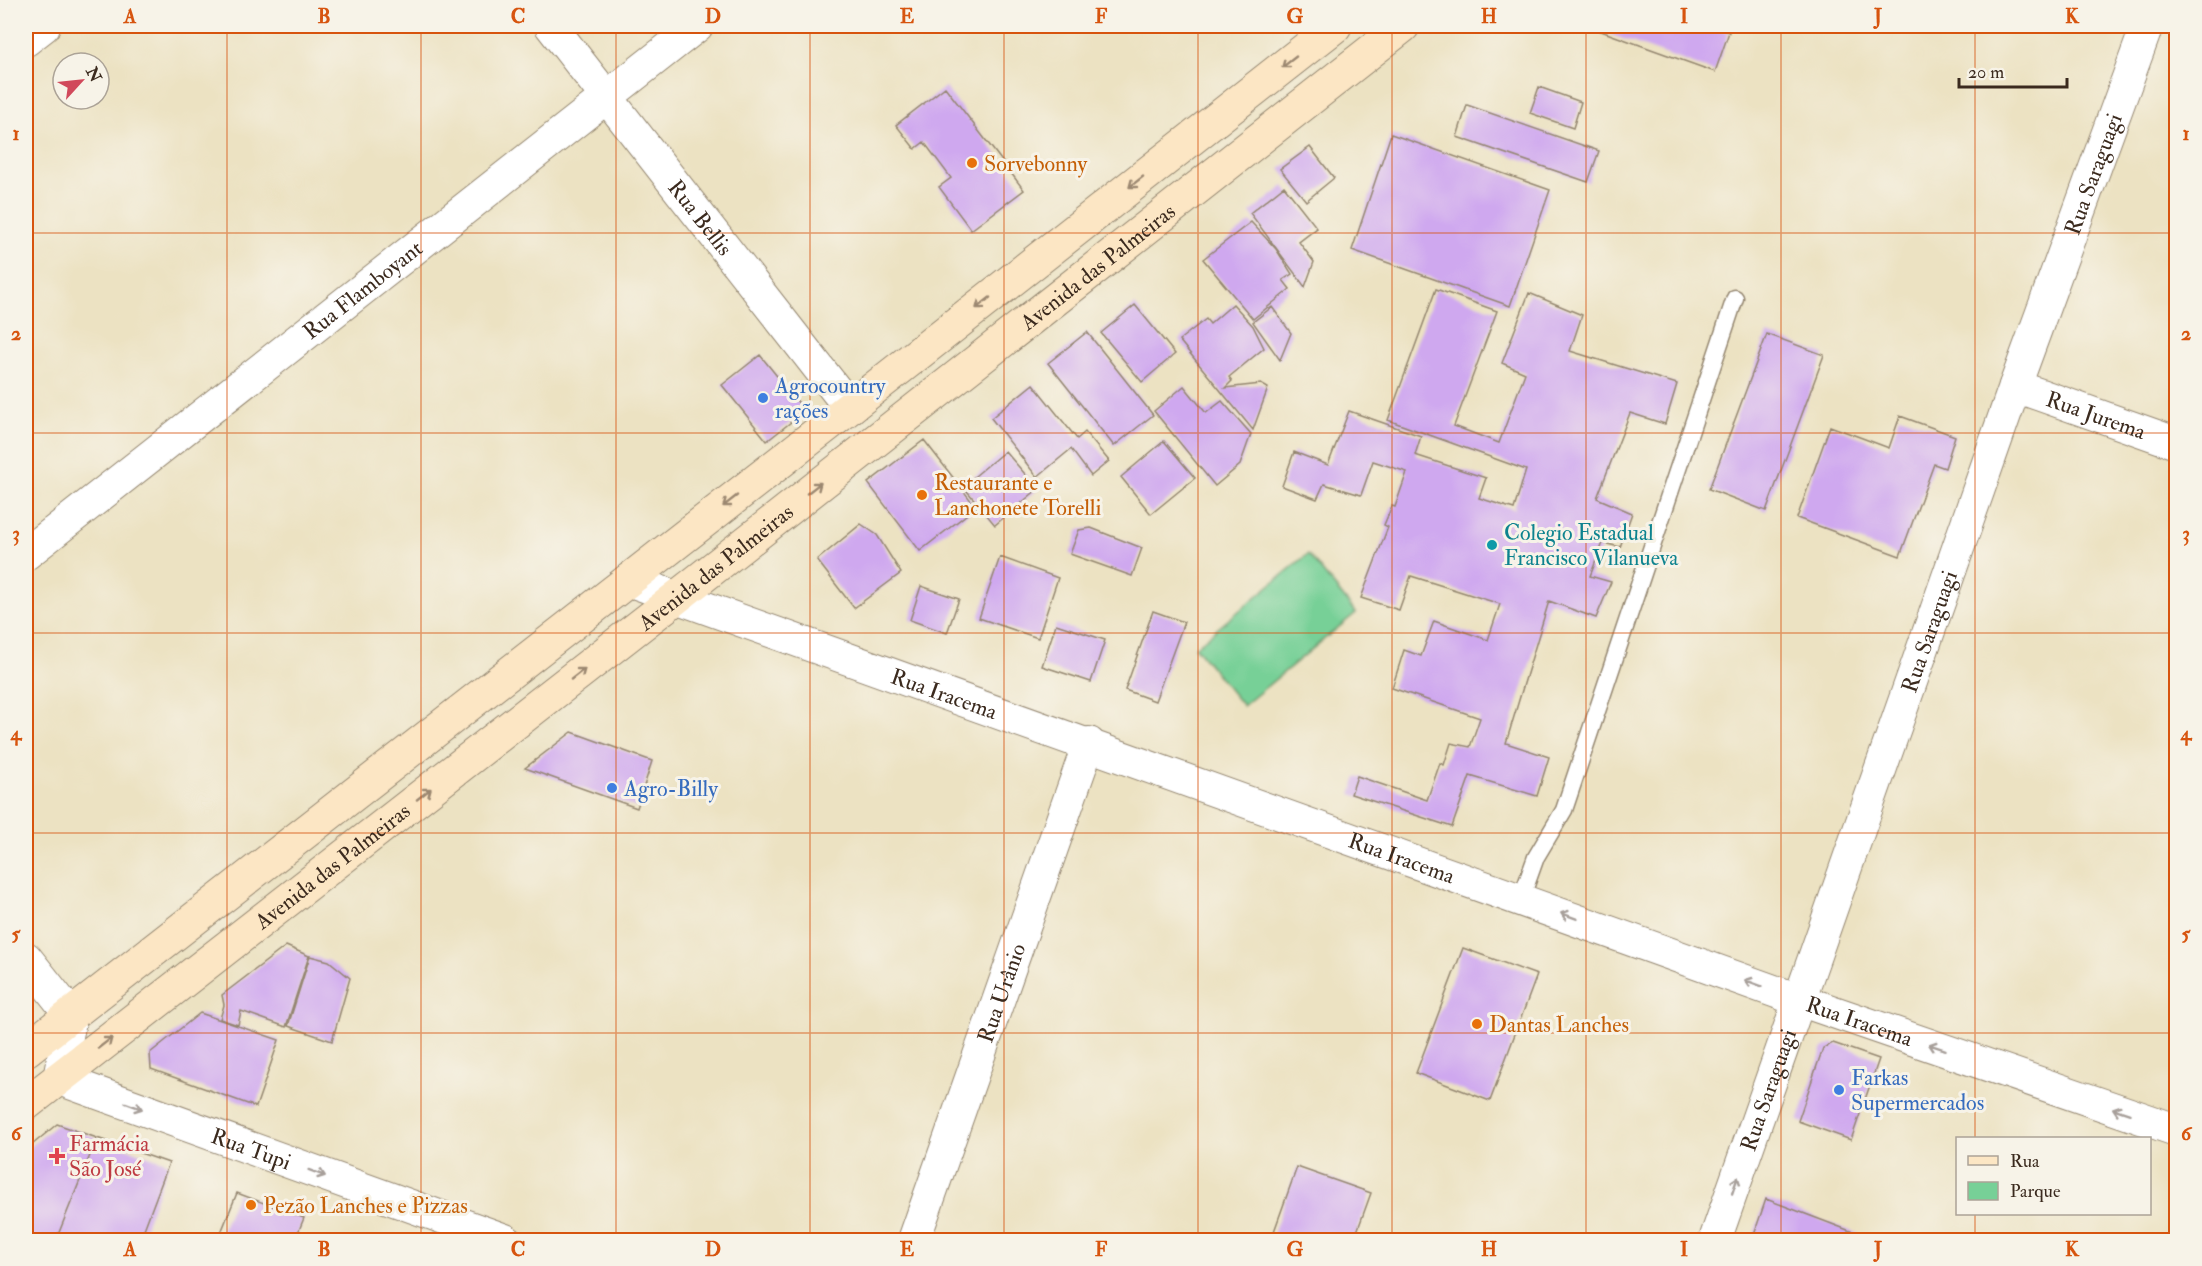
<svg xmlns="http://www.w3.org/2000/svg" width="2202" height="1266" font-family="'IM FELL Double Pica',serif">
<style>
.green{fill:#77d097;stroke:#597d5a;stroke-width:1.5}
.building{fill:#cfa8ef}
.lines{fill:none;stroke-linecap:round;stroke-linejoin:round}
.lane-casing{stroke:#948670;stroke-width:19}
.street-casing{stroke:#948670;stroke-width:34}
.secondary-casing{stroke:#948670;stroke-width:35}
.lane{stroke:#fff;stroke-width:16}
.street{stroke:#fff;stroke-width:32}
.secondary{stroke:#fce6c4;stroke-width:33}
.oneway{stroke:#9c8871}
.oneway2{stroke:#a79f9a}
.grid{fill:none;stroke:#d7540e;stroke-width:1.5;stroke-opacity:0.55}
.food-dot{fill:#e8710a;stroke:#f7f3e8;stroke-width:2}
.shop-dot{fill:#3f7fe0;stroke:#f7f3e8;stroke-width:2}
.culture-dot{fill:#0f9aa8;stroke:#f7f3e8;stroke-width:2}
.health-dot{fill:#e0444e;stroke:#f7f3e8;stroke-width:2}
.labels{text-anchor:middle;stroke-width:6;stroke-linejoin:round;paint-order:stroke}
.food-label{font-size:22px;fill:#c56008;stroke:#f7f3e8;text-anchor:start}
.street-label{font-size:22px;fill:#3b2a1e;stroke:#f7f3e8}
.shop-label{font-size:22px;fill:#366cbe;stroke:#f7f3e8;text-anchor:start}
.culture-label{font-size:22px;fill:#0d838f;stroke:#f7f3e8;text-anchor:start}
.health-label{font-size:22px;fill:#be3a42;stroke:#f7f3e8;text-anchor:start}
.neatline{fill:none;stroke:#d7540e;stroke-width:2}
.grid-label{font-size:20px;text-anchor:middle;font-weight:bold;fill:#d7540e}
</style>
<rect width="100%" height="100%" fill="#f7f3e8"/>
<filter id="ink" filterUnits="userSpaceOnUse"><feTurbulence type="fractalNoise" baseFrequency=".0167" numOctaves="2"/><feDisplacementMap in="SourceGraphic" scale="12" xChannelSelector="R" yChannelSelector="G"/><feConvolveMatrix kernelMatrix="1 2 1 2 8 2 1 2 1" color-interpolation-filters="sRGB"/></filter>
<filter id="wash" filterUnits="userSpaceOnUse"><feTurbulence type="fractalNoise" baseFrequency=".008" numOctaves="4" result="noise"/><feDisplacementMap in="SourceGraphic" scale="24" xChannelSelector="R" yChannelSelector="G"/><feGaussianBlur stdDeviation="1.35" result="paint"/><feColorMatrix in="noise" values="0 0 0 0 0 0 0 0 0 0 0 0 0 0 0 0 0 1.4 0 .05"/><feComposite in="paint" operator="in"/></filter>
<g filter="url(#wash)">
<rect width="100%" height="100%" fill="#ece2c2"/>
<!-- green -->
<path class="green" d="M 1308,554 L 1356,613 L 1243,706 L 1195,647 Z"/>
<g id="blocks">
<!-- building -->
<path class="building" d="M 1587,26 L 1711,26 L 1729,32 L 1715,72 Z
M 945,87 L 1024,190 L 971,230 L 939,187 L 951,178 L 924,142 L 915,149 L 896,125 Z
M 1539,87 L 1581,102 L 1573,128 L 1530,113 Z
M 1467,105 L 1599,151 L 1588,182 L 1457,137 Z
M 1391,134 L 1550,190 L 1510,306 L 1352,250 Z
M 1310,147 L 1334,178 L 1306,201 L 1280,169 Z
M 1284,186 L 1317,228 L 1299,242 L 1314,262 L 1305,287 L 1250,213 Z
M 1251,222 L 1276,249 L 1292,274 L 1283,280 L 1290,289 L 1253,319 L 1203,259 Z
M 1436,289 L 1497,311 L 1454,426 L 1499,443 L 1525,373 L 1502,363 L 1529,293 L 1582,315 L 1570,351 L 1677,384 L 1665,424 L 1630,413 L 1597,498 L 1632,513 L 1620,547 L 1603,543 L 1590,576 L 1611,582 L 1596,618 L 1549,601 L 1506,743 L 1549,757 L 1537,796 L 1470,776 L 1452,827 L 1351,794 L 1357,776 L 1427,800 L 1440,763 L 1444,765 L 1451,743 L 1470,747 L 1480,718 L 1392,688 L 1404,650 L 1421,656 L 1434,621 L 1488,640 L 1500,604 L 1411,576 L 1399,610 L 1361,598 L 1388,527 L 1384,525 L 1392,506 L 1395,507 L 1407,472 L 1373,461 L 1361,495 L 1324,484 L 1317,499 L 1282,486 L 1294,452 L 1328,465 L 1349,411 L 1421,436 L 1415,455 L 1486,478 L 1479,498 L 1514,509 L 1526,470 L 1388,420 Z
M 1233,304 L 1253,326 L 1264,348 L 1229,377 L 1232,381 L 1225,388 L 1261,384 L 1268,388 L 1253,430 L 1179,340 L 1206,319 L 1210,324 Z
M 1135,305 L 1175,354 L 1142,382 L 1101,333 Z
M 1272,307 L 1291,333 L 1280,360 L 1253,322 Z
M 1087,332 L 1153,415 L 1114,446 L 1048,363 Z
M 1767,334 L 1824,355 L 1766,511 L 1709,489 Z
M 760,355 L 805,411 L 767,441 L 722,385 Z
M 1033,384 L 1077,439 L 1085,432 L 1109,461 L 1091,476 L 1071,449 L 1037,477 L 991,418 Z
M 1184,386 L 1206,413 L 1222,401 L 1251,434 L 1240,465 L 1215,486 L 1154,411 Z
M 1900,416 L 1955,436 L 1945,468 L 1934,464 L 1900,556 L 1797,518 L 1830,426 L 1889,448 Z
M 924,440 L 976,507 L 920,551 L 868,483 Z
M 1164,441 L 1195,478 L 1151,514 L 1121,477 Z
M 1005,451 L 1038,489 L 995,525 L 963,486 Z
M 861,524 L 877,535 L 901,573 L 854,608 L 817,560 Z
M 1091,528 L 1142,548 L 1132,576 L 1070,554 L 1079,530 Z
M 1000,557 L 1058,578 L 1038,638 L 979,618 Z
M 921,586 L 959,599 L 947,633 L 910,620 Z
M 1153,611 L 1184,622 L 1155,701 L 1125,690 Z
M 1056,624 L 1105,640 L 1091,682 L 1042,666 Z
M 572,732 L 652,761 L 637,808 L 525,768 Z
M 286,946 L 309,956 L 286,1027 L 241,1011 L 238,1025 L 220,1019 L 224,1005 L 222,995 Z
M 1463,948 L 1537,975 L 1490,1101 L 1416,1073 Z
M 310,956 L 329,961 L 350,978 L 332,1041 L 288,1026 Z
M 200,1013 L 279,1040 L 256,1107 L 151,1069 L 150,1053 Z
M 1833,1043 L 1879,1059 L 1851,1140 L 1798,1121 L 1823,1048 Z
M 57,1124 L 97,1138 L 58,1235 L 97,1138 L 169,1163 L 140,1240 L 26,1240 L 26,1150 Z
M 1297,1167 L 1371,1193 L 1354,1240 L 1271,1240 Z
M 237,1193 L 304,1218 L 295,1240 L 218,1240 Z
M 1766,1199 L 1874,1240 L 1752,1240 Z"/>
</g>
</g>
<g filter="url(#ink)">
<use href="#blocks" fill-opacity="0" stroke="#948670" stroke-width="1.5"/>
<g class="lines">
<defs>
<path id="lane" d="M 1521,899 L 1536,857 L 1564,810 L 1735,298"/>
<g id="street">
<path id="s1" d="M 551,26 L 850,408"/>
<path d="M 26,40 L 44,26"/>
<path id="s2" d="M 2015,386 L 2176,443"/>
<path id="s3" d="M 26,554 L 697,26"/>
<path id="s4" d="M 628,580 L 1799,1000 L 2176,1130"/>
<path id="s5" d="M 26,958 L 71,1015 L 59,1079 L 505,1240"/>
<path id="s6" d="M 914,1240 L 1089,743"/>
<path id="s7" d="M 1715,1240 L 2015,386 L 2147,26"/>
</g>
<g id="secondary">
<path d="M 26,1050 L 825,427 L 1335,26"/>
<path id="s8" d="M 26,1104 L 677,597 L 1403,26"/>
</g>
</defs>
<!-- lane casing -->
<use href="#lane" class="lane-casing"/>
<!-- street casing -->
<use href="#street" class="street-casing"/>
<!-- secondary casing -->
<use href="#secondary" class="secondary-casing"/>
<!-- lane -->
<use href="#lane" class="lane"/>
<!-- street -->
<use href="#street" class="street"/>
<!-- secondary -->
<use href="#secondary" class="secondary"/>
</g>
<!-- one-way arrows -->
<defs><path id="oneway-shaft" d="M-6 0H5M1.5-3L5.5 0L1.5 3" fill="none" stroke-width="1.6" stroke-linecap="round" stroke-linejoin="round" transform="scale(1.5)"/></defs>
<g class="oneway">
<use href="#oneway-shaft" transform="translate(1289 62) rotate(142)"/>
<use href="#oneway-shaft" transform="translate(1136 182) rotate(142)"/>
<use href="#oneway-shaft" transform="translate(983 303) rotate(142)"/>
<use href="#oneway-shaft" transform="translate(814 488) rotate(-38)"/>
<use href="#oneway-shaft" transform="translate(730 501) rotate(142)"/>
<use href="#oneway-shaft" transform="translate(578 674) rotate(-38)"/>
<use href="#oneway-shaft" transform="translate(424 794) rotate(-38)"/>
<use href="#oneway-shaft" transform="translate(105 1043) rotate(-38)"/>
</g>
<g class="oneway2">
<use href="#oneway-shaft" transform="translate(1569 916) rotate(-160)"/>
<use href="#oneway-shaft" transform="translate(1753 983) rotate(-160)"/>
<use href="#oneway-shaft" transform="translate(1937 1047) rotate(-161)"/>
<use href="#oneway-shaft" transform="translate(134 1106) rotate(20)"/>
<use href="#oneway-shaft" transform="translate(2121 1111) rotate(-161)"/>
<use href="#oneway-shaft" transform="translate(317 1173) rotate(20)"/>
<use href="#oneway-shaft" transform="translate(1735 1185) rotate(-71)"/>
</g>
</g>
<!-- grid -->
<path class="grid" d="M 227,26 L 227,1240M 421,26 L 421,1240M 616,26 L 616,1240M 810,26 L 810,1240M 1004,26 L 1004,1240M 1198,26 L 1198,1240M 1392,26 L 1392,1240M 1586,26 L 1586,1240M 1781,26 L 1781,1240M 1975,26 L 1975,1138M 26,233 L 2176,233M 26,433 L 2176,433M 26,633 L 2176,633M 26,833 L 2176,833M 26,1033 L 2176,1033M 1975,1214 L 1975,1240"/>
<!-- markers -->
<g class="food-dot">
<circle cx="972" cy="163" r="6"/>
<circle cx="922" cy="495" r="6"/>
<circle cx="1477" cy="1024" r="6"/>
<circle cx="251" cy="1205" r="6"/>
</g>
<g class="shop-dot">
<circle cx="763" cy="398" r="6"/>
<circle cx="612" cy="788" r="6"/>
<circle cx="1839" cy="1090" r="6"/>
</g>
<circle class="culture-dot" cx="1492" cy="545" r="6"/>
<path class="health-dot" d="M54 1147h6v6h6v6h-6v6h-6v-6h-6v-6h6z"/>
<g class="labels">
<!-- food labels -->
<g class="food-label">
<text x="984" y="171">Sorvebonny</text>
<text x="934" y="490">Restaurante e<tspan x="934" dy="25">Lanchonete Torelli</tspan></text>
<text x="1489" y="1032">Dantas Lanches</text>
<text x="263" y="1213">Pezão Lanches e Pizzas</text>
</g>
<!-- street labels -->
<g class="street-label">
<text dy="8" stroke="none"><textPath href="#s7" startOffset="1131">Rua Saraguagi</textPath></text>
<text dy="8" stroke="none"><textPath href="#s1" startOffset="243">Rua Bellis</textPath></text>
<text dy="8" stroke="none"><textPath href="#s8" startOffset="1360">Avenida das Palmeiras</textPath></text>
<text dy="8" stroke="none"><textPath href="#s3" startOffset="428">Rua Flamboyant</textPath></text>
<text dy="8" stroke="none"><textPath href="#s2" startOffset="86">Rua Jurema</textPath></text>
<text dy="8" stroke="none"><textPath href="#s8" startOffset="874">Avenida das Palmeiras</textPath></text>
<text dy="8" stroke="none"><textPath href="#s7" startOffset="645">Rua Saraguagi</textPath></text>
<text dy="8" stroke="none"><textPath href="#s4" startOffset="336">Rua Iracema</textPath></text>
<text dy="8" stroke="none"><textPath href="#s4" startOffset="822">Rua Iracema</textPath></text>
<text dy="8" stroke="none"><textPath href="#s8" startOffset="388">Avenida das Palmeiras</textPath></text>
<text dy="8" stroke="none"><textPath href="#s6" startOffset="262">Rua Urânio</textPath></text>
<text dy="8" stroke="none"><textPath href="#s4" startOffset="1308">Rua Iracema</textPath></text>
<text dy="8" stroke="none"><textPath href="#s7" startOffset="159">Rua Saraguagi</textPath></text>
<text dy="8" stroke="none"><textPath href="#s5" startOffset="342">Rua Tupi</textPath></text>
</g>
<!-- shop labels -->
<g class="shop-label">
<text x="775" y="393">Agrocountry<tspan x="775" dy="25">rações</tspan></text>
<text x="624" y="796">Agro-Billy</text>
<text x="1851" y="1085">Farkas<tspan x="1851" dy="25">Supermercados</tspan></text>
</g>
<!-- culture labels -->
<g class="culture-label">
<text x="1504" y="540">Colegio Estadual<tspan x="1504" dy="25">Francisco Vilanueva</tspan></text>
</g>
<!-- health labels -->
<g class="health-label">
<text x="69" y="1151">Farmácia<tspan x="69" dy="25">São José</tspan></text>
</g>
</g>
<!-- margin -->
<rect width="2202" height="1266" fill="none" stroke="#f7f3e8" stroke-width="66"/>
<!-- legend -->
<rect x="1956" y="1137" width="195" height="78" fill="#f7f3e8" stroke="#aca397" stroke-width="1.5"/>
<rect x="1968" y="1156" width="30" height="9" fill="#fce6c4" stroke="#aca397" stroke-width="1.5"/>
<text x="2010" y="1167" font-size="18" fill="#3b2a1e">Rua</text>
<rect x="1968" y="1182" width="30" height="18" fill="#77d097" stroke="#aca397" stroke-width="1.5"/>
<text x="2010" y="1197" font-size="18" fill="#3b2a1e">Parque</text>
<!-- north arrow -->
<g transform="translate(81 81) rotate(63)"><circle r="28" fill="#f7f3e8" stroke="#aca397" stroke-width="1.5"/>
<path d="M0-4.5L10 22L0 15L-10 22Z" fill="#d1495b"/>
<text y="-9" font-size="16" font-weight="bold" text-anchor="middle" fill="#3b2a1e">N</text>
</g>
<!-- scale -->
<path d="M1959 78v9h108v-9" fill="none" stroke="#3b2a1e" stroke-width="3"/>
<text x="1968" y="78" font-size="18" fill="#3b2a1e" stroke="#f7f3e8" stroke-width="4.5" paint-order="stroke">20 m</text>
<rect x="33" y="33" width="2136" height="1200" class="neatline"/>
<g class="grid-label">
<text x="130" y="23">A</text>
<text x="324" y="23">B</text>
<text x="518" y="23">C</text>
<text x="713" y="23">D</text>
<text x="907" y="23">E</text>
<text x="1101" y="23">F</text>
<text x="1295" y="23">G</text>
<text x="1489" y="23">H</text>
<text x="1684" y="23">I</text>
<text x="1878" y="23">J</text>
<text x="2072" y="23">K</text>
<text x="16" y="140">1</text>
<text x="2186" y="140">1</text>
<text x="16" y="340">2</text>
<text x="2186" y="340">2</text>
<text x="16" y="540">3</text>
<text x="2186" y="540">3</text>
<text x="16" y="740">4</text>
<text x="2186" y="740">4</text>
<text x="16" y="940">5</text>
<text x="2186" y="940">5</text>
<text x="16" y="1140">6</text>
<text x="2186" y="1140">6</text>
<text x="130" y="1256">A</text>
<text x="324" y="1256">B</text>
<text x="518" y="1256">C</text>
<text x="713" y="1256">D</text>
<text x="907" y="1256">E</text>
<text x="1101" y="1256">F</text>
<text x="1295" y="1256">G</text>
<text x="1489" y="1256">H</text>
<text x="1684" y="1256">I</text>
<text x="1878" y="1256">J</text>
<text x="2072" y="1256">K</text>
</g>
</svg>
